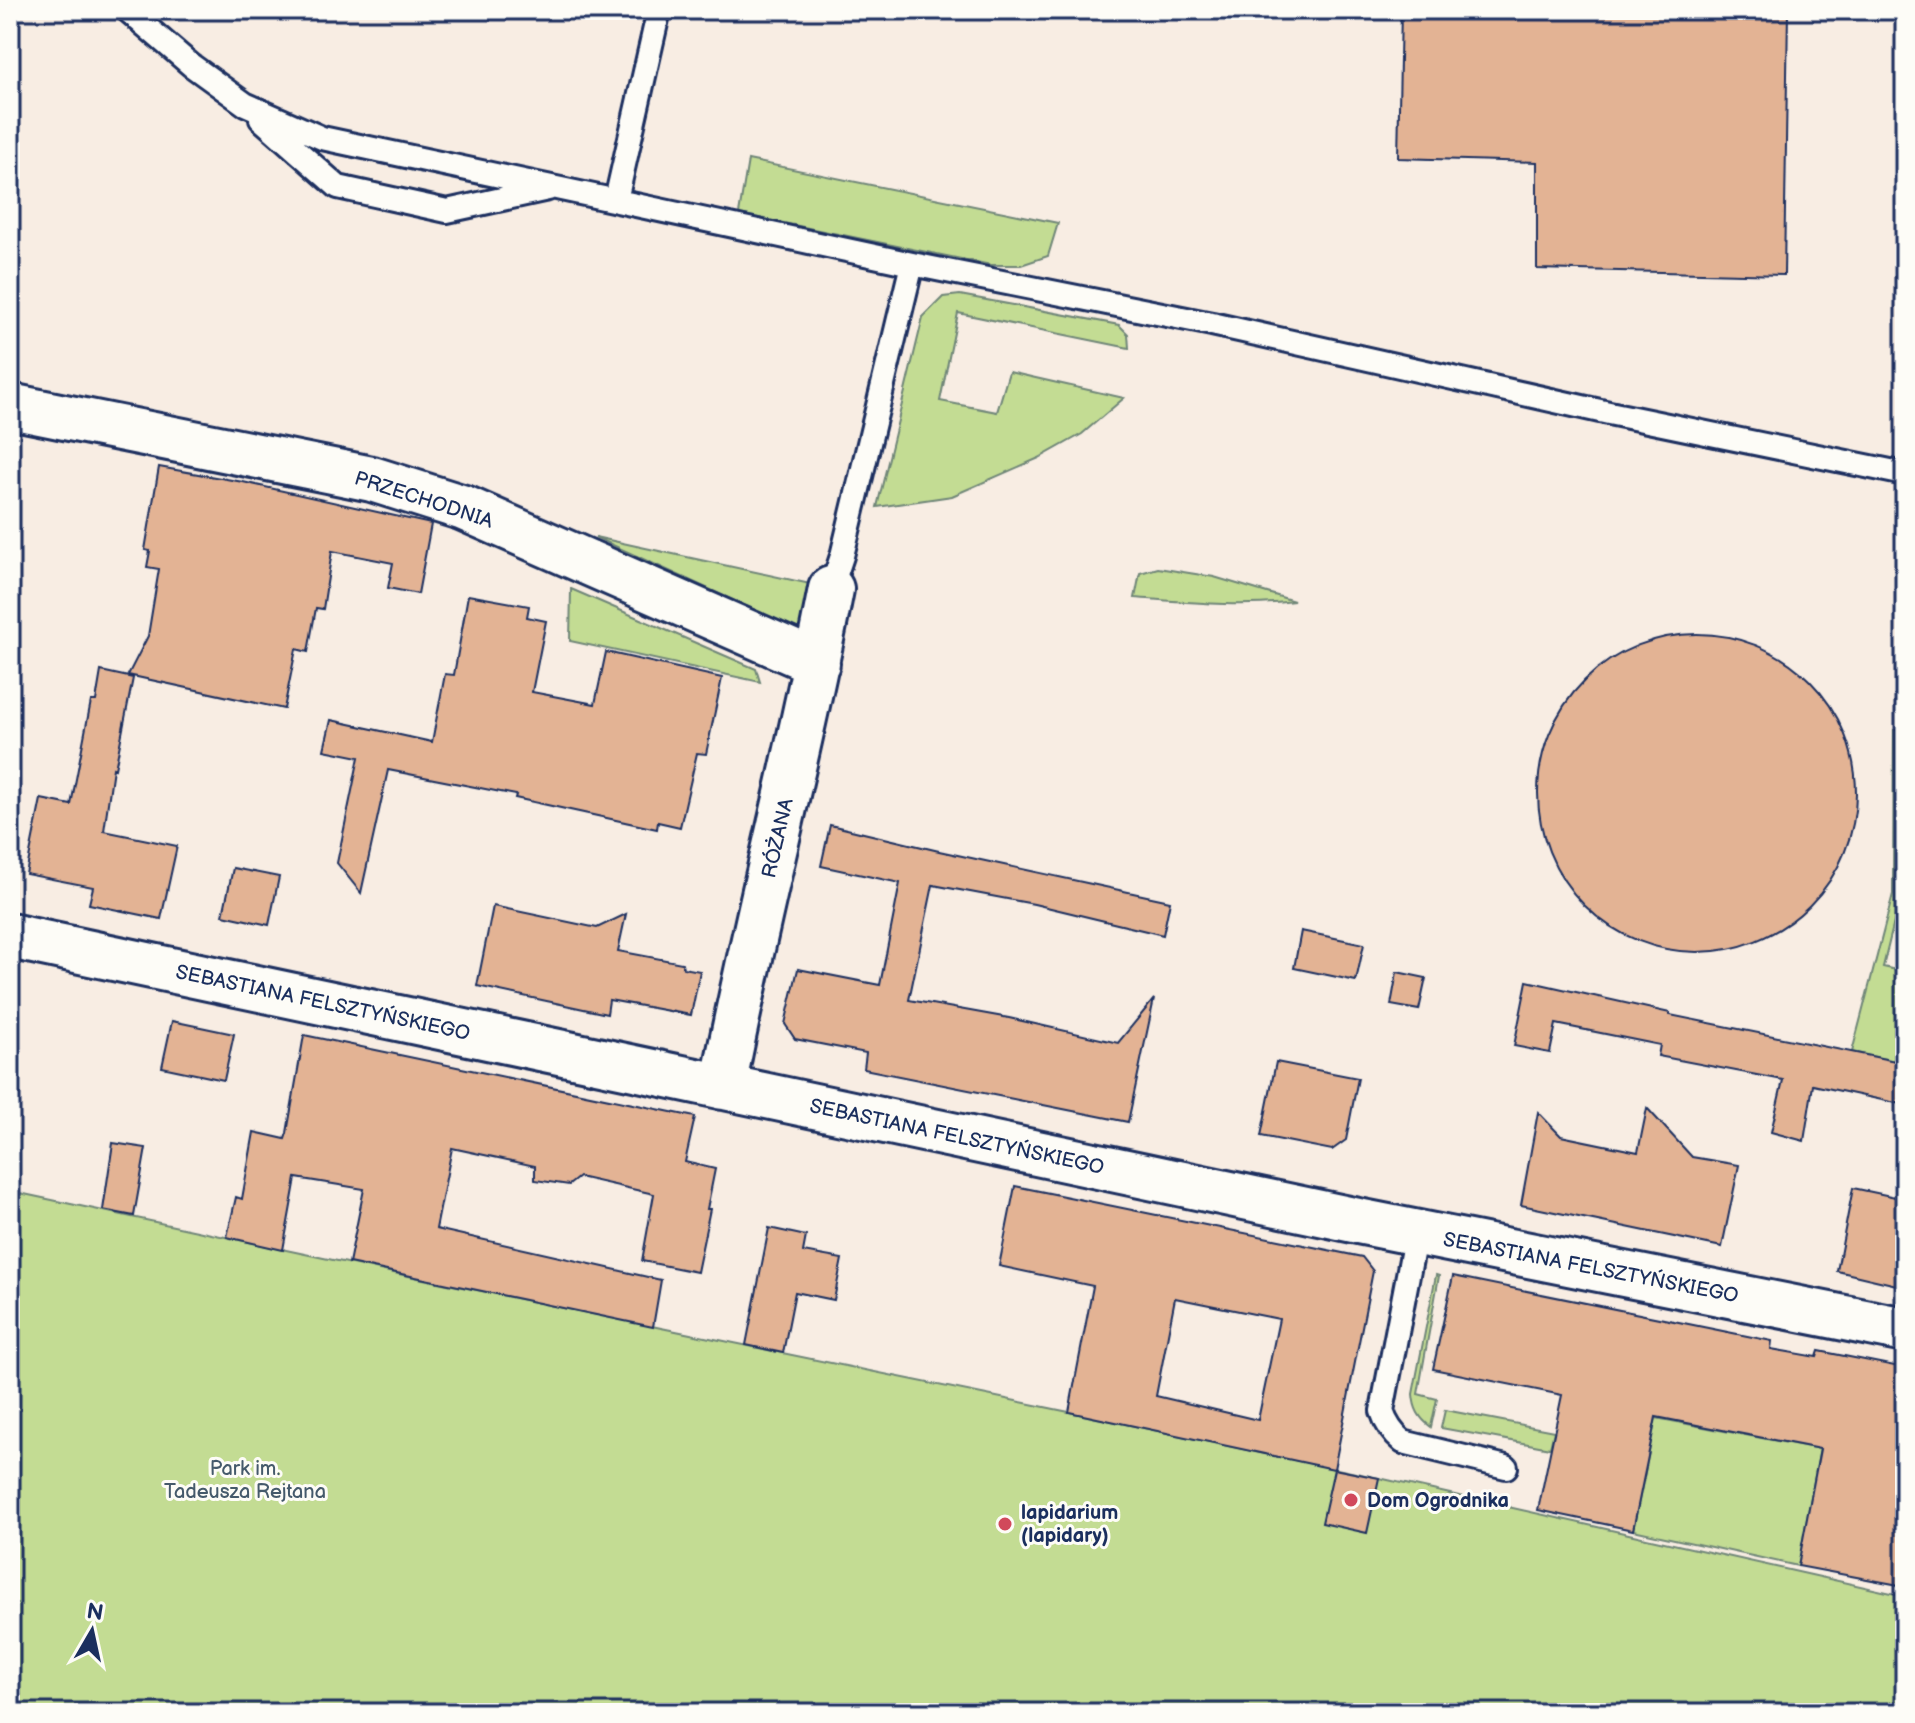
<svg xmlns="http://www.w3.org/2000/svg" width="1915" height="1723" font-family="'Balsamiq Sans',sans-serif">
<style>
.green{fill:#c3dc93;stroke:#6f8678;stroke-width:2}
.building{fill:#e3b394;stroke:#1b2f5e;stroke-width:2;fill-rule:evenodd}
.lines{fill:none;stroke-linecap:round;stroke-linejoin:round}
.service-casing{stroke:#1b2f5e;stroke-width:28}
.minor-casing{stroke:#1b2f5e;stroke-width:50}
.service{stroke:#fdfcf7;stroke-width:22}
.minor{stroke:#fdfcf7;stroke-width:44}
.poi-dot{fill:#d1495b;stroke:#fdfcf7;stroke-width:3}
.labels{text-anchor:middle;stroke-width:6;stroke-linejoin:round;paint-order:stroke}
.street-label{font-size:20px;fill:#1b2f5e;stroke:#fdfcf7}
.park-label{font-size:20px;fill:#455a6b;stroke:#fdfcf7}
.poi-label{font-size:20px;font-weight:bold;fill:#1b2f5e;stroke:#fdfcf7;text-anchor:start}
</style>
<rect width="100%" height="100%" fill="#f8ede3"/>
<filter id="ink" filterUnits="userSpaceOnUse"><feTurbulence type="fractalNoise" baseFrequency=".0125" numOctaves="2"/><feDisplacementMap in="SourceGraphic" scale="16" xChannelSelector="R" yChannelSelector="G"/><feConvolveMatrix kernelMatrix="1 2 1 2 8 2 1 2 1" color-interpolation-filters="sRGB"/></filter>
<g filter="url(#ink)">
<!-- green -->
<path class="green" d="M 748,160 L 1058,223 L 1048,256 L 1021,265 L 991,265 L 739,214 Z
M 960,295 L 1119,325 L 1128,334 L 1129,348 L 958,313 L 940,401 L 997,412 L 1009,372 L 1124,398 L 1082,434 L 1039,458 L 952,496 L 877,507 L 923,317 L 943,297 Z
M 595,537 L 815,585 L 805,633 Z
M 1158,568 L 1214,577 L 1294,601 C 1241,608 1187,602 1135,598 L 1140,573 Z
M 571,589 L 756,669 L 760,682 L 570,641 Z
M 1894,730 L 1905,730 L 1905,877 L 1883,967 L 1905,972 L 1905,1063 L 1852,1052 L 1893,894 Z
M 10,1191 L 394,1273 L 1069,1412 L 1379,1478 L 1905,1596 L 1905,1713 L 10,1713 Z
M 1436,1275 L 1439,1276 L 1418,1394 L 1437,1399 L 1431,1427 C 1419,1418 1414,1409 1413,1394 Z
M 1445,1410 L 1554,1431 L 1550,1448 L 1441,1428 Z
M 1656,1418 L 1820,1449 L 1798,1566 L 1633,1530 Z"/>
<!-- building -->
<path class="building" d="M 1401,10 L 1788,10 L 1784,275 L 1537,269 L 1537,162 L 1398,158 Z
M 159,467 L 243,482 L 431,524 L 418,594 L 388,588 L 393,563 L 332,551 L 323,609 L 316,608 L 308,652 L 296,649 L 284,709 L 128,675 L 148,636 L 159,569 L 147,567 L 150,551 L 145,550 Z
M 468,595 L 529,606 L 527,617 L 546,621 L 532,692 L 595,704 L 606,652 L 722,678 L 706,754 L 697,753 L 680,827 L 658,822 L 657,829 L 515,798 L 516,795 L 388,770 L 361,893 L 337,863 L 359,757 L 324,750 L 331,720 L 432,742 L 445,674 L 454,675 Z
M1538 793a159 159 0 1 1 318 0a159 159 0 1 1-318 0Z
M 101,671 L 133,678 L 115,769 L 113,768 L 104,831 L 177,846 L 161,919 L 89,904 L 93,887 L 26,874 L 41,799 L 71,805 L 91,701 L 96,701 Z
M 830,825 L 939,851 L 1170,901 L 1163,935 L 1034,904 L 933,885 L 909,1000 L 1009,1018 L 1118,1043 L 1154,999 L 1128,1122 L 864,1069 L 866,1053 L 795,1039 L 785,1024 L 798,969 L 880,985 L 900,883 L 821,866 Z
M 233,868 L 279,877 L 269,925 L 223,915 Z
M 493,906 L 597,928 L 626,914 L 618,951 L 682,963 L 683,968 L 700,971 L 691,1015 L 609,1000 L 607,1014 L 477,986 Z
M 1301,931 L 1364,944 L 1356,981 L 1294,968 Z
M 1397,972 L 1426,978 L 1419,1010 L 1391,1005 Z
M 1527,981 L 1670,1013 L 1670,1015 L 1905,1063 L 1905,1105 L 1813,1085 L 1804,1141 L 1771,1132 L 1783,1080 L 1658,1056 L 1660,1045 L 1556,1024 L 1550,1053 L 1514,1046 Z
M 172,1021 L 234,1034 L 224,1080 L 162,1067 Z
M 304,1035 L 695,1117 L 685,1162 L 715,1169 L 707,1209 L 710,1209 L 697,1272 L 642,1261 L 654,1194 L 579,1177 L 569,1185 L 535,1180 L 535,1166 L 452,1148 L 436,1229 L 661,1280 L 653,1327 L 349,1263 L 364,1189 L 296,1178 L 283,1250 L 227,1237 L 236,1197 L 242,1199 L 254,1132 L 285,1139 L 287,1133 Z
M 1276,1062 L 1358,1078 L 1346,1140 L 1332,1150 L 1261,1136 Z
M 1647,1108 L 1692,1157 L 1739,1165 L 1722,1247 L 1521,1205 L 1538,1112 L 1561,1136 L 1638,1152 Z
M 113,1143 L 146,1148 L 134,1216 L 103,1210 Z
M 1015,1186 L 1362,1257 L 1373,1271 L 1334,1469 L 1069,1412 L 1093,1286 L 999,1266 ZM 1175,1298 L 1279,1319 L 1258,1420 L 1156,1396 Z
M 1853,1188 L 1905,1199 L 1905,1287 L 1837,1271 Z
M 769,1228 L 806,1236 L 803,1252 L 842,1259 L 834,1300 L 795,1292 L 783,1353 L 746,1345 Z
M 1453,1276 L 1772,1341 L 1771,1349 L 1817,1357 L 1819,1351 L 1905,1368 L 1905,1555 L 1899,1585 L 1798,1566 L 1820,1449 L 1656,1417 L 1633,1530 L 1538,1510 L 1562,1395 L 1433,1369 Z
M 1334,1469 L 1379,1478 L 1367,1533 L 1322,1523 Z"/>
<g class="lines">
<defs>
<path id="service" d="M 127,10 L 191,65 L 245,104 L 322,138 L 912,264 L 1212,324 L 1609,413 L 1905,474
M 261,119 L 338,187 L 447,211 L 548,189
M 616,200 L 659,10
M 831,589 L 842,556 L 912,264
M 1416,1233 L 1382,1411 C 1386,1424 1392,1433 1403,1442 L 1506,1467"/>
<path id="minor" d="M 10,406 L 372,479 L 464,508 L 817,663
M 10,936 L 1363,1222 L 1905,1330
M 723,1087 C 755,920 799,756 831,589"/>
</defs>
<!-- service casing -->
<use href="#service" class="service-casing"/>
<!-- minor casing -->
<use href="#minor" class="minor-casing"/>
<!-- service -->
<use href="#service" class="service"/>
<!-- minor -->
<use href="#minor" class="minor"/>
</g>
</g>
<!-- markers -->
<g class="poi-dot">
<circle cx="1351" cy="1500" r="8"/>
<circle cx="1005" cy="1524" r="8"/>
</g>
<g class="labels">
<!-- street labels -->
<g class="street-label">
<text transform="translate(424 499) rotate(18)" y="7">PRZECHODNIA</text>
<text transform="translate(777 838) rotate(-77)" y="7">RÓŻANA</text>
<text transform="translate(323 1002) rotate(12)" y="7">SEBASTIANA FELSZTYŃSKIEGO</text>
<text transform="translate(957 1136) rotate(12)" y="7">SEBASTIANA FELSZTYŃSKIEGO</text>
<text transform="translate(1591 1267) rotate(11)" y="7">SEBASTIANA FELSZTYŃSKIEGO</text>
</g>
<!-- park labels -->
<g class="park-label">
<text x="245" y="1475">Park im.<tspan x="245" dy="23">Tadeusza Rejtana</tspan></text>
</g>
<!-- poi labels -->
<g class="poi-label">
<text x="1367" y="1507">Dom Ogrodnika</text>
<text x="1021" y="1519">lapidarium<tspan x="1021" dy="23">(lapidary)</tspan></text>
</g>
</g>
<!-- margin -->
<rect width="1915" height="1723" fill="none" stroke="#fdfcf7" stroke-width="40"/>
<rect x="20" y="20" width="1875" height="1683" fill="none" stroke="#1b2f5e" stroke-width="3" filter="url(#ink)"/>
<!-- north arrow -->
<g transform="translate(92 1631) rotate(9)" stroke="#fdfcf7" stroke-width="6" paint-order="stroke">
<path d="M0-6L14 30L0 20L-14 30Z" fill="#1b2f5e"/>
<text y="-12" font-size="22" font-weight="bold" text-anchor="middle" fill="#1b2f5e">N</text>
</g>
</svg>
